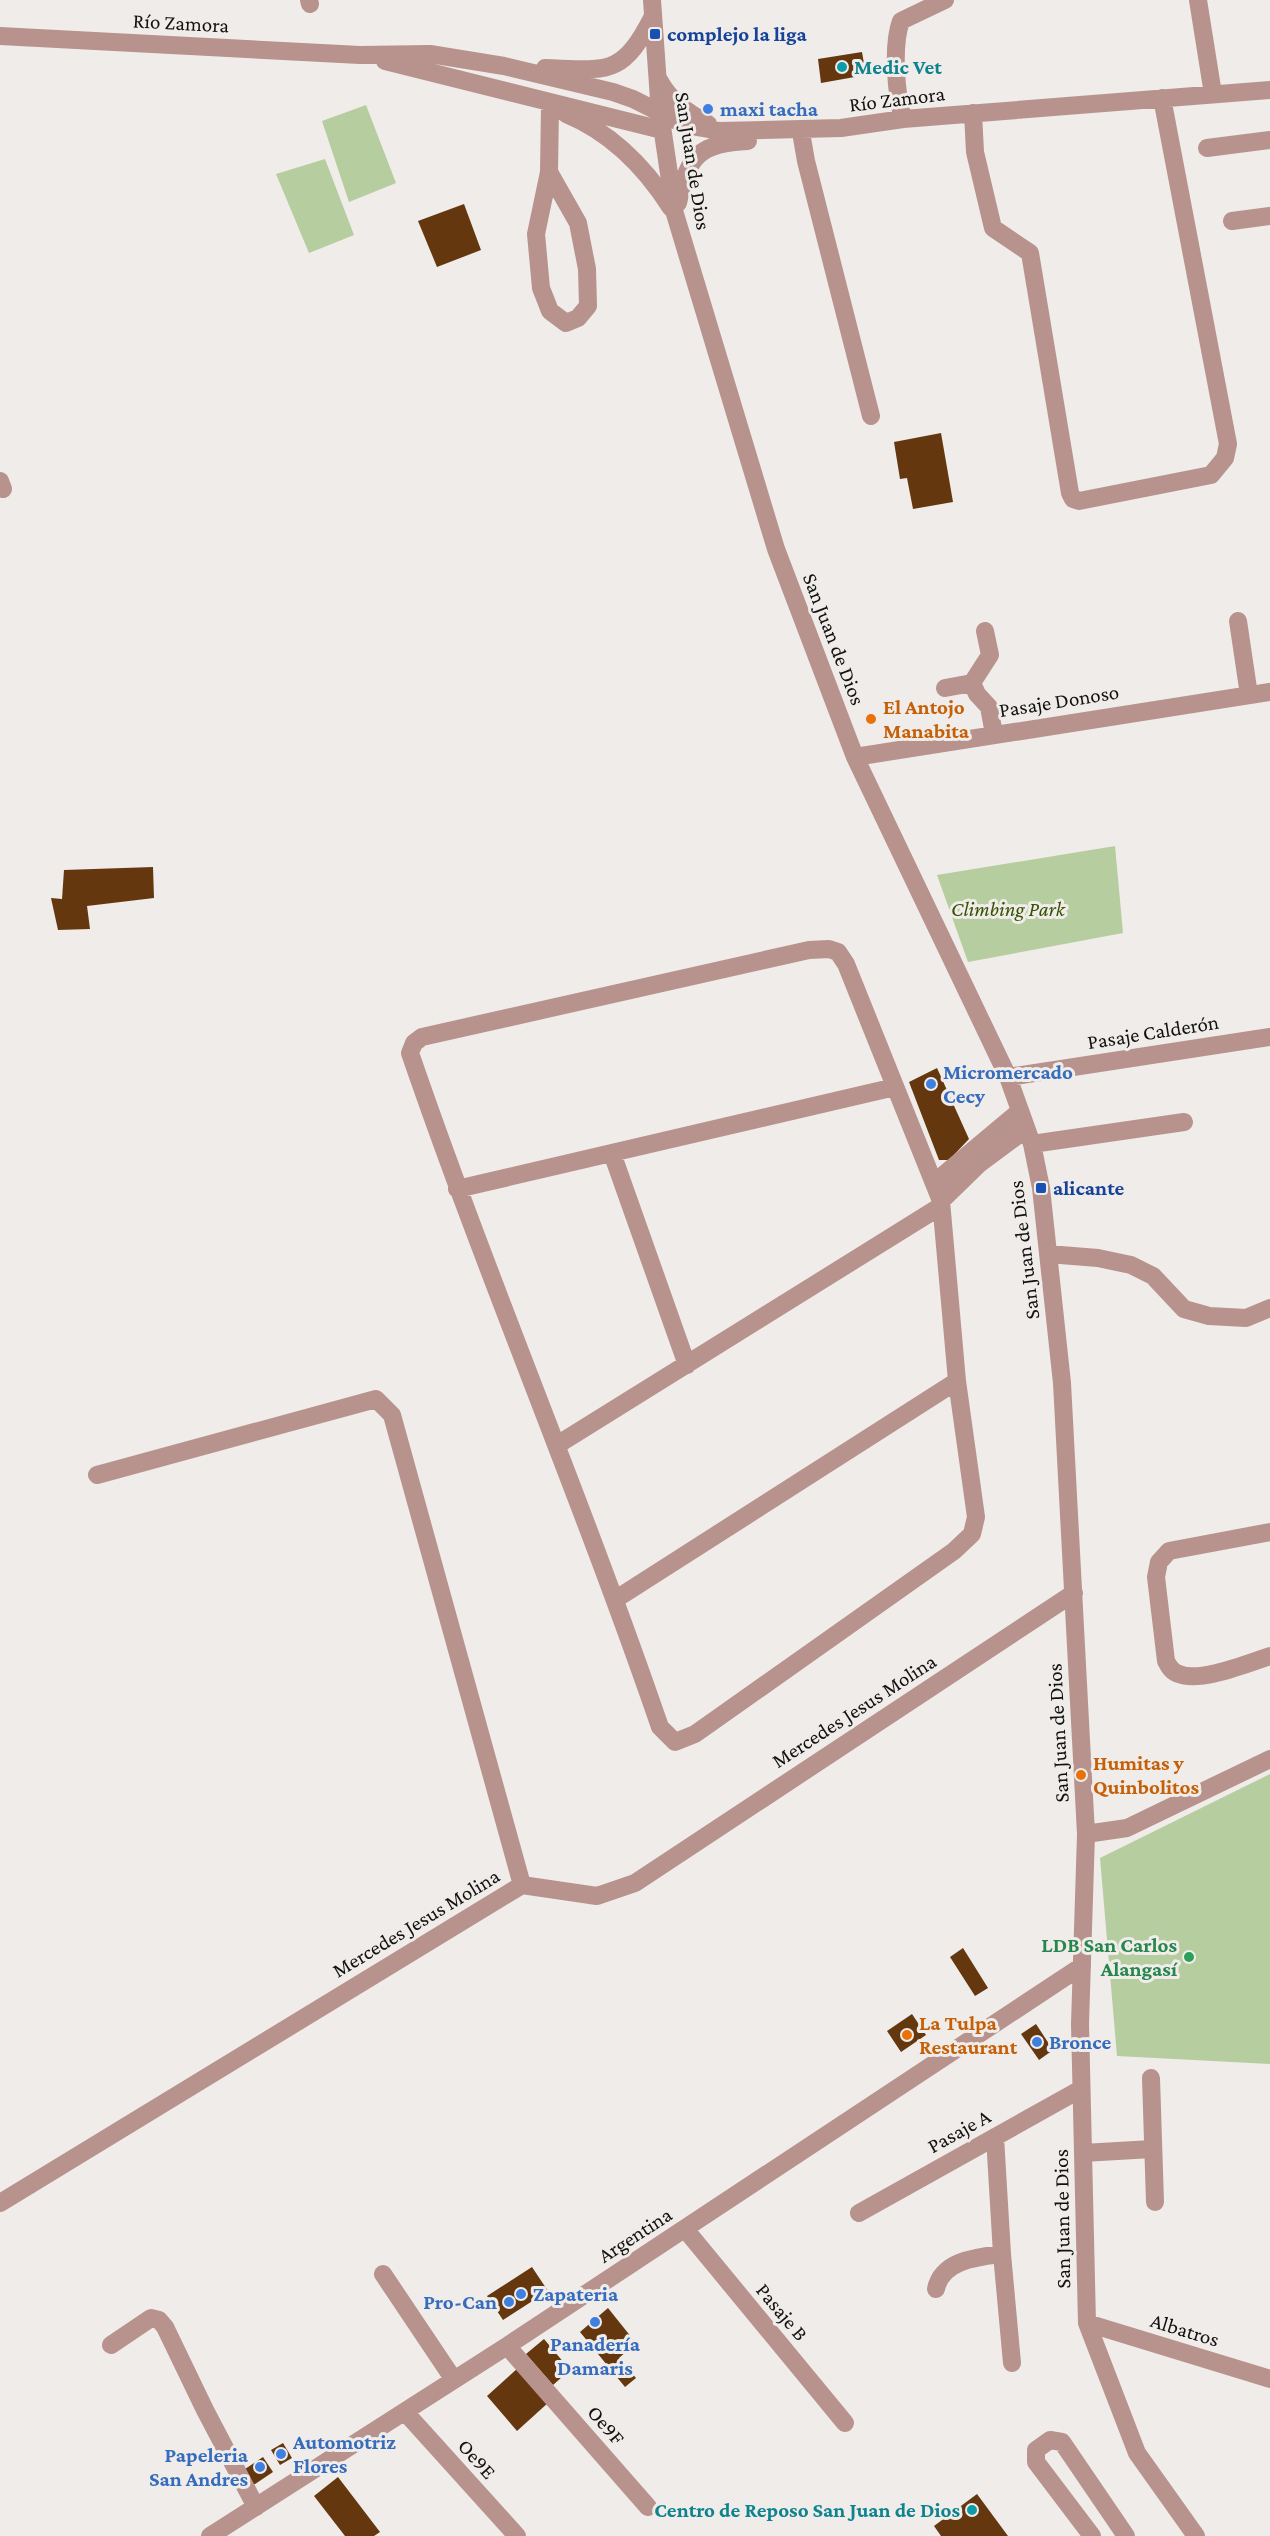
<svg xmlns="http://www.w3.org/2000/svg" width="1270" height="2536" font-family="'Crimson Pro',serif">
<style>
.green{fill:#b6cd9f}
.building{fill:#65370e}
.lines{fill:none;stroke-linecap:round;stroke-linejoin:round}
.minor{stroke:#b8928d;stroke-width:18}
.transit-dot{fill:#1a4fb4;stroke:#efece9;stroke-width:2}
.culture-dot{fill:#0f9aa8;stroke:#efece9;stroke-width:2}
.shop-dot{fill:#3f7fe0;stroke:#efece9;stroke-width:2}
.food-dot{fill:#e8710a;stroke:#efece9;stroke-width:2}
.leisure-dot{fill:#2e9e5b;stroke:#efece9;stroke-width:2}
.labels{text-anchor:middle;stroke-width:6;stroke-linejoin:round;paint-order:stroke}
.street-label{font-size:21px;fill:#131211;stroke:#efece9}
.transit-label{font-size:21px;font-weight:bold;fill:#164399;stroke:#efece9;text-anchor:start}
.culture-label{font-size:21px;font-weight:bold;fill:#0d838f;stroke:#efece9;text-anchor:start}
.shop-label{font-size:21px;font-weight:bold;fill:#366cbe;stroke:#efece9;text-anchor:start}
.food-label{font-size:21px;font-weight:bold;fill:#c56008;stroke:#efece9;text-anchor:start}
.park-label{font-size:21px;font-style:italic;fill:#355200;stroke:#efece9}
.leisure-label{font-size:21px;font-weight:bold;fill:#27864d;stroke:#efece9;text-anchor:end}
</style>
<rect width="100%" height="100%" fill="#efece9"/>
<!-- green -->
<path class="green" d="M 366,105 L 396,183 L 349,202 L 322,121 Z
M 325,159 L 354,235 L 309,253 L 276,174 Z
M 1115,846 L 1123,933 L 968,962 L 937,875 Z
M 1270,1774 L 1270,2064 L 1117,2056 L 1100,1858 Z"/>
<!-- building -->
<path class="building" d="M 862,52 L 866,75 L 821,83 L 818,59 Z
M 464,204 L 481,250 L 437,267 L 418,221 Z
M 941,433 L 953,502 L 913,509 L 907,478 L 900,479 L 894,442 Z
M 153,867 L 154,898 L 87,906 L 90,929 L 58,930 L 51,898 L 62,899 L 64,870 Z
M 937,1068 L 969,1139 L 949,1160 L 939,1160 L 909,1082 Z
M 963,1948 L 988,1988 L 975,1996 L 950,1957 Z
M 912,2014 L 926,2035 L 901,2052 L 887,2031 Z
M 1036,2024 L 1053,2050 L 1039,2060 L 1021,2034 Z
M 532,2267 L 548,2291 L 503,2320 L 487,2296 Z
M 608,2308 L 636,2343 L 619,2358 L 636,2378 L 625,2387 L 580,2332 Z
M 544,2339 L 570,2370 L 553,2385 L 526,2354 Z
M 518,2368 L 549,2402 L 517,2431 L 487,2396 Z
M 283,2443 L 292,2458 L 280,2465 L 271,2450 Z
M 263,2457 L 273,2472 L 249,2488 L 239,2473 Z
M 338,2477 L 380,2532 L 374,2536 L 345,2536 L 314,2496 Z
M 977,2494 L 1008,2536 L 941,2536 L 934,2526 Z"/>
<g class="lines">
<!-- minor -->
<path class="minor" d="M 309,0 L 310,4
M 652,0 L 660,113 L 675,214 L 776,549 L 855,757 L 1008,1077 L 1032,1144 L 1041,1188 L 1062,1383 L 1086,1834 L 1080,2024 L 1087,2323 L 1137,2453 L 1196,2536
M 1198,0 L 1213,94
M 0,36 L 360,55 L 430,54 L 504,66 L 613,92 L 633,99 L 685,125 L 720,131 L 841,128 L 903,119 L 1270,90
M 385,61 L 662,130
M 545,68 C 608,70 622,77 653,16
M 659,80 C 671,102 687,112 708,124
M 973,113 L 975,152 L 993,228 L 1030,253 L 1070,493 L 1073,499 L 1079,501 L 1211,475 L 1225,458 L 1228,444 L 1162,98
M 566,114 C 612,133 645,167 671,208
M 903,119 C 896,94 892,45 901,21 L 945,0
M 802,138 L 806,161 L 871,416
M 1207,148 L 1270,140
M 549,172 L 578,223 L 587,269 L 588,306 L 578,318 L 566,323 L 550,311 L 541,288 L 536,234 L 549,172 L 550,107
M 678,203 C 688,156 699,143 748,141
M 1232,221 L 1270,216
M 0,481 L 3,489
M 1238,621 L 1249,695
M 985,631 L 990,655 L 972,683 L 977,694 L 989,707 L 994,734
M 945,688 L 972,683
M 855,757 L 1270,692
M 829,949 L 838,952 L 846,964 L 941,1201 L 957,1381 L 976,1517 L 972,1534 L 954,1551 L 695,1734 L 675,1742 L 660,1727 C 582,1500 488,1280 410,1053 L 414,1043 L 422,1037 L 809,950 Z
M 1008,1077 L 1270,1037
M 1032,1144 L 1184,1122
M 612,1153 L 687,1365
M 934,1183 L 1020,1111
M 457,1189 L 895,1087
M 941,1201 L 979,1164 L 1025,1130
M 1048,1254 L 1098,1258 L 1131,1265 L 1153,1276 L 1184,1309 L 1209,1316 L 1246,1318 L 1270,1308
M 557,1445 L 941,1206
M 97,1475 L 376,1399 L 392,1415 L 522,1885
M 1270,1532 L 1169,1551 L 1159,1562 L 1156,1577 L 1166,1661 C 1169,1667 1172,1672 1179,1674 C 1200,1683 1248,1663 1270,1656
M 616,1599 L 957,1381
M 1086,1834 L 1127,1828 L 1270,1759
M 1151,2078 L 1155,2202
M 995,2137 L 1002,2254 L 1012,2363
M 1083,2153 L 1152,2149
M 0,2203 L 522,1885 L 597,1896 L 635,1883 L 1074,1593
M 859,2213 L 1081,2089
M 685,2229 L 845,2423
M 383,2274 L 454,2380
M 936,2289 C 942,2260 978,2257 1002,2254
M 1087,2323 L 1270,2379
M 111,2345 L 151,2318 L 159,2320 L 165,2327 L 205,2410 L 256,2507
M 507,2346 L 648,2507
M 405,2412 L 517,2536
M 210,2536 L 507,2346 L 1082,1966
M 1092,2536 L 1036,2462 L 1036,2450 L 1050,2440 L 1062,2442 L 1126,2536"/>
</g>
<!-- markers -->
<g class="transit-dot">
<rect x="649" y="28" width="12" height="12" rx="3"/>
<rect x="1035" y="1182" width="12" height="12" rx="3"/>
</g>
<g class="culture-dot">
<circle cx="842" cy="67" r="6"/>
<circle cx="972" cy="2510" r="6"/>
</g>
<g class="shop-dot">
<circle cx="708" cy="109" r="6"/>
<circle cx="931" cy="1084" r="6"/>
<circle cx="1037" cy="2042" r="6"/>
<circle cx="521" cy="2294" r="6"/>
<circle cx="509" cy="2302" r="6"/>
<circle cx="595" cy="2322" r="6"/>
<circle cx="281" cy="2454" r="6"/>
<circle cx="260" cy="2467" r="6"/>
</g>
<g class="food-dot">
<circle cx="871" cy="719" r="6"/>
<circle cx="1081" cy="1775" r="6"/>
<circle cx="907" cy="2035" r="6"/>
</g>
<circle class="leisure-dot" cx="1189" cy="1957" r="6"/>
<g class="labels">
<!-- street labels -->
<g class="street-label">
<text transform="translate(181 23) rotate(3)" y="7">Río Zamora</text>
<text transform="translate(897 99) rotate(-7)" y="7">Río Zamora</text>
<text transform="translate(693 161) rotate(81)" y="7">San Juan de Dios</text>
<text transform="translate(834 639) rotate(69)" y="7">San Juan de Dios</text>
<text transform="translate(1059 701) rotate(-9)" y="7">Pasaje Donoso</text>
<text transform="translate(1153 1032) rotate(-9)" y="7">Pasaje Calderón</text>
<text transform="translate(1024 1250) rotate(-97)" y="7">San Juan de Dios</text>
<text transform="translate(854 1711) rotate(-33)" y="7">Mercedes Jesus Molina</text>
<text transform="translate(1058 1733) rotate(-93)" y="7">San Juan de Dios</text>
<text transform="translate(416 1923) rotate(-31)" y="7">Mercedes Jesus Molina</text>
<text transform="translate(959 2131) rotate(-29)" y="7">Pasaje A</text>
<text transform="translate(1062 2219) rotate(-91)" y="7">San Juan de Dios</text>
<text transform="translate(635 2235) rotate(-33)" y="7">Argentina</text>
<text transform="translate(782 2312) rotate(50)" y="7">Pasaje B</text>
<text transform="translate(1185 2330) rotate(17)" y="7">Albatros</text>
<text transform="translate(606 2425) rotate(49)" y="7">Oe9F</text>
<text transform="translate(477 2459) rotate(48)" y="7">Oe9E</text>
</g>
<!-- transit labels -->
<g class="transit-label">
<text x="667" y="41">complejo la liga</text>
<text x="1053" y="1195">alicante</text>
</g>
<!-- culture labels -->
<g class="culture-label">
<text x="854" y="74">Medic Vet</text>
<text x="960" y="2517" text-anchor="end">Centro de Reposo San Juan de Dios</text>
</g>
<!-- shop labels -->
<g class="shop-label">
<text x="720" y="116">maxi tacha</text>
<text x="943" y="1079">Micromercado<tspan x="943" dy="24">Cecy</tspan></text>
<text x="1049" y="2049">Bronce</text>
<text x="533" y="2301">Zapateria</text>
<text x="497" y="2309" text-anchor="end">Pro-Can</text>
<text x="595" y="2351" text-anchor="middle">Panadería<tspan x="595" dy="24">Damaris</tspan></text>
<text x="293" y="2449">Automotriz<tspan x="293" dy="24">Flores</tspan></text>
<text x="248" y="2462" text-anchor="end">Papeleria<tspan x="248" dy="24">San Andres</tspan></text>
</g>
<!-- food labels -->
<g class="food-label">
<text x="883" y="714">El Antojo<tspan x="883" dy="24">Manabita</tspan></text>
<text x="1093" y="1770">Humitas y<tspan x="1093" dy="24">Quinbolitos</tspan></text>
<text x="919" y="2030">La Tulpa<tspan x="919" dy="24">Restaurant</tspan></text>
</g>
<!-- park labels -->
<g class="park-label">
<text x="1008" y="916">Climbing Park</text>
</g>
<!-- leisure labels -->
<g class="leisure-label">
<text x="1177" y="1952">LDB San Carlos<tspan x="1177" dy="24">Alangasí</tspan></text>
</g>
</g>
</svg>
